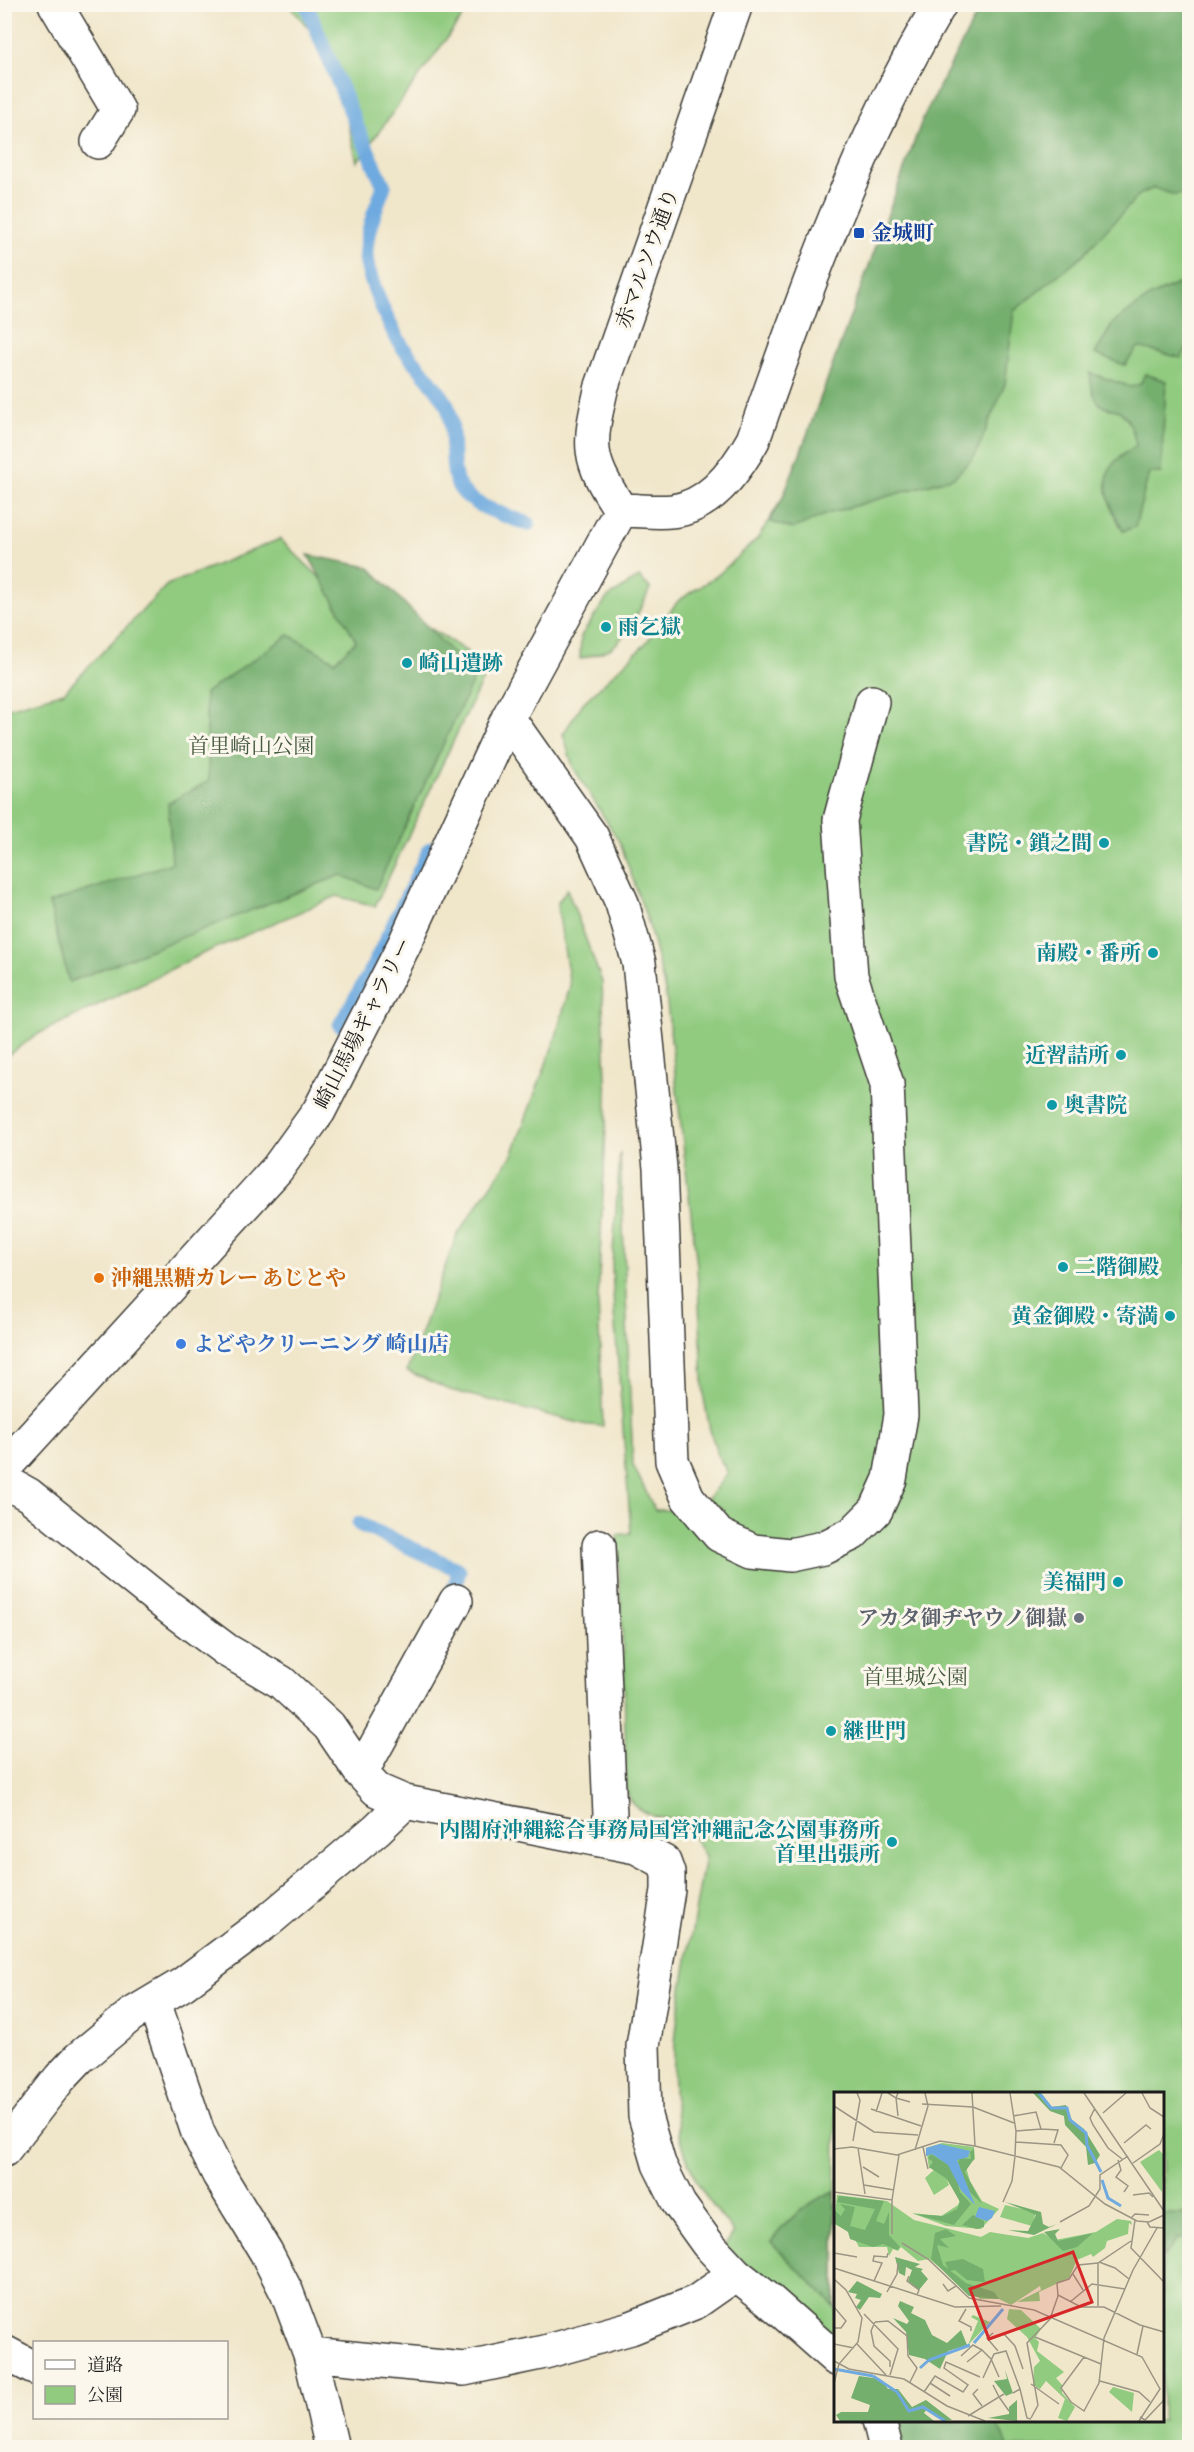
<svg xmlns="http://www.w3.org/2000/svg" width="1194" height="2452" font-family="Vollkorn,'Noto Serif JP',serif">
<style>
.green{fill:#91cb80;stroke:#56744e;stroke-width:1.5}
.forest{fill:#74af6e;stroke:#486645;stroke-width:1.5}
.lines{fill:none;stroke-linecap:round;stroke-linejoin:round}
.stream{stroke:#6eaadf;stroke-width:15}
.minor-casing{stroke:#3c3a36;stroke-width:36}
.minor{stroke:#fff;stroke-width:33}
.transit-dot{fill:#1a4fb4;stroke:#fbf7ec;stroke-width:2}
.culture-dot{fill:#0f9aa8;stroke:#fbf7ec;stroke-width:2}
.food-dot{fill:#e8710a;stroke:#fbf7ec;stroke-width:2}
.shop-dot{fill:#3f7fe0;stroke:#fbf7ec;stroke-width:2}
.worship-dot{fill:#6b7280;stroke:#fbf7ec;stroke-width:2}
.labels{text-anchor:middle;stroke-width:6;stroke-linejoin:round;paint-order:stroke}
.transit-label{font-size:21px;font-weight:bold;fill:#164399;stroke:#fbf7ec;text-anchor:start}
.street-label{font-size:21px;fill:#1c1c1c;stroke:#fbf7ec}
.culture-label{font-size:21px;font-weight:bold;fill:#0d838f;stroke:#fbf7ec;text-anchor:end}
.park-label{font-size:21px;fill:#45593f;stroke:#fbf7ec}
.food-label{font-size:21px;font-weight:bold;fill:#c56008;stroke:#fbf7ec;text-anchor:start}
.shop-label{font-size:21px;font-weight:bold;fill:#366cbe;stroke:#fbf7ec;text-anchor:start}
.worship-label{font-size:21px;font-weight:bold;fill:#5b616d;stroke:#fbf7ec;text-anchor:end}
.inset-river{fill:none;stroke:#6eaadf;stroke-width:3}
.inset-road{fill:none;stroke:#9b9584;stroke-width:1.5}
.view{fill:#d62828;fill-opacity:0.15;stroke:#d62828;stroke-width:3}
.inset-edge{fill:none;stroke:#1c1c1c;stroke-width:3}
</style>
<rect width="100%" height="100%" fill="#fbf7ec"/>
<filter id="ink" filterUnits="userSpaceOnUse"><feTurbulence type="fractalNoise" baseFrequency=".0167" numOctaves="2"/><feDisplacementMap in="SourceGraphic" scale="12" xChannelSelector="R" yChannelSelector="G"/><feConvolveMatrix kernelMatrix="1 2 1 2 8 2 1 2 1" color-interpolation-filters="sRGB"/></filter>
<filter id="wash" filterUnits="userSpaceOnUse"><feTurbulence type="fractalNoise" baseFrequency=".008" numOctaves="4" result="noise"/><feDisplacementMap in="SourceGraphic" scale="24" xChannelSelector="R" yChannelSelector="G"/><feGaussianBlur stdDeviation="1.35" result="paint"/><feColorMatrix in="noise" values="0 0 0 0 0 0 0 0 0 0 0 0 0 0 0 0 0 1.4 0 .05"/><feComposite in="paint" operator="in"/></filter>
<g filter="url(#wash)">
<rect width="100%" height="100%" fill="#f0e6ca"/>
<!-- green -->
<path class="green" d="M 289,5 L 471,5 L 357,162 L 333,57 Z
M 984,5 L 1189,5 L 1189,2447 L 898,2447 L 891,2421 L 1162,2420 L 1162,2094 L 836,2094 L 835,2337 L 724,2246 L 734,2233 C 723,2218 710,2204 701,2189 C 661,2119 673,2039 686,1965 C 692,1929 699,1892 705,1856 L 681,1818 C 658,1821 633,1813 626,1790 L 624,1668 L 617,1535 L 631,1533 L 614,1312 L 612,1265 L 620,1153 L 633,1465 L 655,1510 L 674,1510 L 689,1522 L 728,1473 L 718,1456 L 710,1430 L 704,1399 L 697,1266 L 666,995 L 649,925 L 620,843 L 573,767 L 563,734 L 583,703 L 645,644 L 678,601 L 719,574 L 758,538 L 782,499 L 803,446 L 923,118 L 974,20 Z
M 280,539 L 340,597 L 399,608 L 489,666 L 375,906 L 337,896 L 202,954 L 40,1033 L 5,1057 L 5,709 L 64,692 L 167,585 Z
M 639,577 L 650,588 C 644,604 625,639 611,648 C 602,653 589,656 580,659 L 581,636 L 607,598 Z
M 567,889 L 602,982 L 607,1103 L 598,1301 L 603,1426 L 587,1425 L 450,1390 L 407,1371 L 456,1237 L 512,1155 L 555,1040 L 570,986 L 557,904 Z"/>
<!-- forest -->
<path class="forest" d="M 984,5 L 1189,5 L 1189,193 L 1174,195 L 1154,188 L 1139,195 L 1084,254 L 1014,311 L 1005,384 L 975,456 L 954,477 L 827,514 L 792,529 L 769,521 L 782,499 L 803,446 L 923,118 L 974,20 Z
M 1189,279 L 1189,346 L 1181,358 L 1138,347 L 1125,365 L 1095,354 L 1113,323 L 1151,296 Z
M 1090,373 L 1131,387 L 1140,384 L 1145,374 L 1166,381 L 1161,473 L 1149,473 L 1135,527 L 1123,531 C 1113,512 1097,483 1114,463 C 1120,456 1129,451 1136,445 C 1133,432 1130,418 1119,411 C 1115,409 1109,409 1104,407 C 1093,402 1091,384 1090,373 Z
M 308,555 L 369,567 L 475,676 L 376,889 L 341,875 L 69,982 L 49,903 L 172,863 L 168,803 L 209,781 L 205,693 L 289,635 L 335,661 L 356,641 Z
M 835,2191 L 835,2307 L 771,2242 C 787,2219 810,2201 835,2191 Z
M 1162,2214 L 1190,2214 L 1189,2239 L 1177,2239 L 1163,2258 Z
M 905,2421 L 994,2421 L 1009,2447 L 902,2447 L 899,2433 Z"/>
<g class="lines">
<!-- stream -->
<path class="stream" d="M 306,4 L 357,127 L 384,186 C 376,208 365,233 366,257 C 368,279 391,331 404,349 C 415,364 439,389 446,403 C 458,428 447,470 460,488 C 474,508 507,515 528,524
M 340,1025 L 370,973 L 430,849
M 359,1524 L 459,1570 L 454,1590 L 448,1601"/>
</g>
</g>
<g filter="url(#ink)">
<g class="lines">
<defs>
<path id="minor" d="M 55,4 L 118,110 L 98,142
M 621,510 C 638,510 656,513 672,511 C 710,507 736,471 753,440 C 805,291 858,142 940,4
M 621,510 C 586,458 588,446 602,386 L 736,4
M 508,718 L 592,837 L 622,903 L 639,963 L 660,1168 L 672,1461 L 688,1498 L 719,1535 L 753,1551 L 790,1555 L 823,1548 L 852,1534 L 876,1510 L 890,1479 L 901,1415 L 887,1084 L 851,976 L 840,820 L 872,702
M 4,1468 L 277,1169 L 319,1111 L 404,945 L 508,718 L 621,510
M 4,1481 L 29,1495 L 166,1605 L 226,1650 L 281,1682 L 329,1726 L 361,1773 L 377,1790 L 405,1802 L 636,1847 L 664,1862 L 668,1873 L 668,1890 L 643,2046 L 645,2116 L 659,2164 L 679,2204 L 707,2243 L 736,2274 L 768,2299 L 836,2359
M 599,1546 L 610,1815 L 608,1842
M 361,1773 L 456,1601
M 154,2002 L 198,2133 L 219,2175 L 266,2252 L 287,2293 L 310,2354 L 332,2448
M 4,2150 L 60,2078 L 79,2058 L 131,2015 L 183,1984 L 270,1919 L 377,1829 L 405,1802
M 4,2352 L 34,2368
M 310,2354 L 464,2369 L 545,2352 L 631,2328 L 696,2302 L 736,2274
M 879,2420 L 886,2448"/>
</defs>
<!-- minor casing -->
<use href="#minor" class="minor-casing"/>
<!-- minor -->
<use href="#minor" class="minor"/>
</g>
</g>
<!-- markers -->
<rect class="transit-dot" x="853" y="227" width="12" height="12" rx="3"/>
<g class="culture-dot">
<circle cx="606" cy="627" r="6"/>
<circle cx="407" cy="663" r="6"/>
<circle cx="1104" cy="843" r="6"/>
<circle cx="1153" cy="953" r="6"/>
<circle cx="1121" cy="1055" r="6"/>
<circle cx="1052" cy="1105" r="6"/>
<circle cx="1063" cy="1267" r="6"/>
<circle cx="1170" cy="1316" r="6"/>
<circle cx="1118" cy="1582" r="6"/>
<circle cx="831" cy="1731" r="6"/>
<circle cx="892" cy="1842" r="6"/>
</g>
<circle class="food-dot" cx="99" cy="1278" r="6"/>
<circle class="shop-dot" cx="181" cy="1344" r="6"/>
<circle class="worship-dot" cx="1079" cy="1618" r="6"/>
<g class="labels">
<!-- transit labels -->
<g class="transit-label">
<text x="871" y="240">金城町</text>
</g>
<!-- street labels -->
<g class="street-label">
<text transform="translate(647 258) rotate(-70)" y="7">赤マルソウ通り</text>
<text transform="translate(363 1023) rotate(-63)" y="7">崎山馬場ギャラリー</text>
</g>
<!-- culture labels -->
<g class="culture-label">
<text x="618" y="634" text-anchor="start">雨乞獄</text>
<text x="419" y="670" text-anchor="start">崎山遺跡</text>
<text x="1092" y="850">書院・鎖之間</text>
<text x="1141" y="960">南殿・番所</text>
<text x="1109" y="1062">近習詰所</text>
<text x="1064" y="1112" text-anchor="start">奥書院</text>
<text x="1075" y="1274" text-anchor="start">二階御殿</text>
<text x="1158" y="1323">黄金御殿・寄満</text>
<text x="1106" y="1589">美福門</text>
<text x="843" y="1738" text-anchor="start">継世門</text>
<text x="880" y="1837">内閣府沖縄総合事務局国営沖縄記念公園事務所<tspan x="880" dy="24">首里出張所</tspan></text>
</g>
<!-- park labels -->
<g class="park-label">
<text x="251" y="753">首里崎山公園</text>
<text x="915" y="1684">首里城公園</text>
</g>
<!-- food labels -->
<g class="food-label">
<text x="111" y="1285">沖縄黒糖カレー あじとや</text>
</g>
<!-- shop labels -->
<g class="shop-label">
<text x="193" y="1351">よどやクリーニング 崎山店</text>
</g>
<!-- worship labels -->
<g class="worship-label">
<text x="1067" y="1625">アカタ御ヂヤウノ御嶽</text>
</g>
</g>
<!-- overview -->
<g transform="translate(834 2092)">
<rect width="330" height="330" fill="#f0e6ca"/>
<path d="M 108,51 L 140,55 L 141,67 L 132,75 L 136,89 L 148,109 L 165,117 L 147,137 L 112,134 L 78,121 L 107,124 L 124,113 L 126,107 L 113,88 L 115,93 L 100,103 L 91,86 L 101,77 L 95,76 L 92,56 ZM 325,58 L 330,63 L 328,100 L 306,70 ZM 3,103 L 53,109 L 80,128 L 147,145 L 156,140 L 194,146 L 209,141 L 221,148 L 262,140 L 283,127 L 297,129 L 298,133 L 295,131 L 294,142 L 273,149 L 271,156 L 259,165 L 257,162 L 243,168 L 235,186 L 205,200 L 206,209 L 183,210 L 207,198 L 206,194 L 177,213 L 165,207 L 146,207 L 95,167 L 84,169 L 67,155 L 64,159 L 59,157 L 55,164 L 53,155 L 25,155 L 17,140 L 0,132 ZM 171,113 L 202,120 L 198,134 L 166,125 ZM 175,217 L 187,218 L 207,237 L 201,246 L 205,250 L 203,259 L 230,280 L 222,286 L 228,293 L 228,301 L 241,315 L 233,329 L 224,326 L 231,307 L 212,289 L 206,297 L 199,293 L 200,275 L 206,269 L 193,245 L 173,227 ZM 139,223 L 156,230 L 134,253 L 144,229 L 137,225 ZM 279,295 L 300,301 L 298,320 L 275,300 Z" fill="#91cb80"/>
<path d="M 199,1 L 207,1 L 218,15 L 232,13 L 238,28 L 250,37 L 266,63 L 261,71 L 254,73 L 252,55 L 231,33 L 230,24 L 216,19 ZM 140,57 L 140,67 L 131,80 L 148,112 L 133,97 L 124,70 L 126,66 L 137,67 L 136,60 ZM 97,62 L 113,72 L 122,83 L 126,100 L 137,112 L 120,133 L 80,122 L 109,124 L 123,117 L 126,110 L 113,87 L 95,75 L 99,70 L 94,66 ZM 5,104 L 50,109 L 42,129 L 50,132 L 55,120 L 55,143 L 66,155 L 63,158 L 49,152 L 39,155 L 16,147 L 14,140 L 0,131 L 0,118 L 7,124 L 11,117 L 6,112 L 21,115 L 16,134 L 31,138 L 41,117 L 3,110 ZM 171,110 L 207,120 L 209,132 L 215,135 L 223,132 L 200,143 L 174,138 L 194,139 L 202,123 ZM 139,123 L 150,129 L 150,135 L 143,137 L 128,133 ZM 112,137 L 122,144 L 106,147 L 115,156 L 103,153 L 109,173 L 132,191 L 160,200 L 165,207 L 135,204 L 97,167 L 101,141 ZM 226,137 L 221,142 L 224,149 L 259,141 L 243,155 L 229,159 L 210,140 ZM 61,165 L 86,172 L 81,175 L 89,177 L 87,179 L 94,187 L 85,198 L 74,189 L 78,178 L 72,175 L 71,184 L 65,181 ZM 129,167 L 149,177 L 151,190 L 133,188 L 121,178 L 115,179 L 111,170 ZM 23,189 L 48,202 L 46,206 L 35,205 L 26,218 L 22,215 L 27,208 L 21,206 L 23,202 L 14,200 ZM 66,209 L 80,215 L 77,221 L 91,228 L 98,243 L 113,251 L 127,238 L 133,253 L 114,259 L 106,277 L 91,267 L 75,263 L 72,240 L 59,226 L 73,232 L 75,229 L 64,214 ZM 171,278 L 179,301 L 172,304 L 160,289 L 173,287 ZM 25,284 L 46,287 L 54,297 L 64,297 L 78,315 L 92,308 L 118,328 L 109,329 L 93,317 L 90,321 L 100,329 L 6,329 L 2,323 L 7,320 L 34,320 L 36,313 L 17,306 ZM 183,308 L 183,329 L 154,326 L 175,322 L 175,315 Z" fill="#74af6e"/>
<path d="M 106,52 L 136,59 L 134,65 L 123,68 L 141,113 L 127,98 L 114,73 L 98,62 L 92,64 L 92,56 ZM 145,115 L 161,119 L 158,126 L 153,129 L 141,125 Z" fill="#6eaadf"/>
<path class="inset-river" d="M 205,1 L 217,16 L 233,16 L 236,28 L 252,41 L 253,53 L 267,80M 268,88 L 274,106 L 287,114M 140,251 L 169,217M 86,276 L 95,268 L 136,253M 0,277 L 39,284M 39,284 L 63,300 L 75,319 L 89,315 L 111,329"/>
<path class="inset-road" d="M 54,1 L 62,6 L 64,24M 64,1 L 62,6 L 76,10M 138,1 L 141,54M 176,1 L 182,39 L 181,64M 250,1 L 330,119M 308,1 L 316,16 L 330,25M 88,12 L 139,15 L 180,31M 0,14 L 40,40 L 84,43M 261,16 L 256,26 L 259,33 L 274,56 L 288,67M 37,17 L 87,34M 42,20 L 48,1M 269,21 L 292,1M 179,24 L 202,20 L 207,37 L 182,39M 207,37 L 224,38 L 220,51M 19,49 L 26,8 L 23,1M 182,50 L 227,53 L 234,63 L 227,76M 290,51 L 312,33 L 317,37M 89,55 L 94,77M 24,56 L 31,102M 0,57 L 18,55 L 63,63 L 106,49 L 141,54 L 225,75 L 271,112 L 303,129 L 315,130 L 330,123M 81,58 L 94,14 L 91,1M 284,68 L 287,78 L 282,85 L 294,94 L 290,100M 299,71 L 326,52 L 330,42M 29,75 L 45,85M 30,93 L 60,98M 0,100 L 58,108 L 65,63M 299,103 L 315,101 L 319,105M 58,108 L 58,142M 169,110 L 178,89 L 181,64M 297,126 L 301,122 L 315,123M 301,128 L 297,156 L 330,190M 226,130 L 255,114 L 266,97 L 266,83 L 294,64M 313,130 L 316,135 L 330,136M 68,151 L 94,167 L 135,206 L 200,218 L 308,265 L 326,297 L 305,329M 0,161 L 23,165M 265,170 L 281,176 L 295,187M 264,171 L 264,214M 0,176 L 121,215 L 167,214M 239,182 L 249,198M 75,184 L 73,189 L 85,198 L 83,203M 0,187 L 12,198 L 28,226 L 24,250 L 5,272 L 0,291M 40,189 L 48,171 L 39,169 L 40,164 L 53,165 L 54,161M 109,192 L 114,199 L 122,194M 53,200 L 63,182 L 64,171M 224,203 L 247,215 L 270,215 L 306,233 L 330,240M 236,210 L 258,192 L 291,197M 0,215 L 12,229 L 7,236 L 0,236M 132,217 L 125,229 L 137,235 L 137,239M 30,222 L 64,257 L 56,283M 41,230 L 54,229 L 73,244 L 74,264 L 83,276 L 76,290M 41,230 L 37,239 L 40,254 L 56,269 L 56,275M 159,241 L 153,246 L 164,259M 170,242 L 181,254 L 189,277M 201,245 L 267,272M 0,252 L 20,256M 23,252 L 52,283M 303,262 L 309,234M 127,264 L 139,253 L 148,258M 250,265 L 227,296 L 237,310 L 250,319 L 265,291 L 270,246 L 299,178 L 323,136M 0,269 L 15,277 L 70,287 L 113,314 L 151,329M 133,270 L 148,258 L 157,267 L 165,285M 149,286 L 160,262 L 172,259 L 186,297M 266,289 L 305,300 L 316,310M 96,291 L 116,304M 197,292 L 225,312M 144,297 L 139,302 L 148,314M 90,300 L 101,284 L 129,300 L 134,293 L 110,276 L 112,270 L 146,285M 179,301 L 186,297 L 193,326 L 197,327M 170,302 L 165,305 L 175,319M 134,324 L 165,305 L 159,293M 306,325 L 311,328 L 330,308M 197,326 L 204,313 L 193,251 L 216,227 L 224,204 L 223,191 L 235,187 L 244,173 L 264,171 L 297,149"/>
<path class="view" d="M 239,160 L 258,210 L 155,247 L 136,197 Z"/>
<rect width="330" height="330" class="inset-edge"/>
</g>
<!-- margin -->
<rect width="1194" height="2452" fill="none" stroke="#fbf7ec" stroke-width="24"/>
<!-- legend -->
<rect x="33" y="2341" width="195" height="78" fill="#fbf7ec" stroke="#a29f99" stroke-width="1.5"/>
<rect x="45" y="2360" width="30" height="9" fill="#ffffff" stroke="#a29f99" stroke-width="1.5"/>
<text x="87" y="2371" font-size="18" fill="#1c1c1c">道路</text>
<rect x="45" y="2386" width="30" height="18" fill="#91cb80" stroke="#a29f99" stroke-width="1.5"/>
<text x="87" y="2401" font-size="18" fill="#1c1c1c">公園</text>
</svg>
